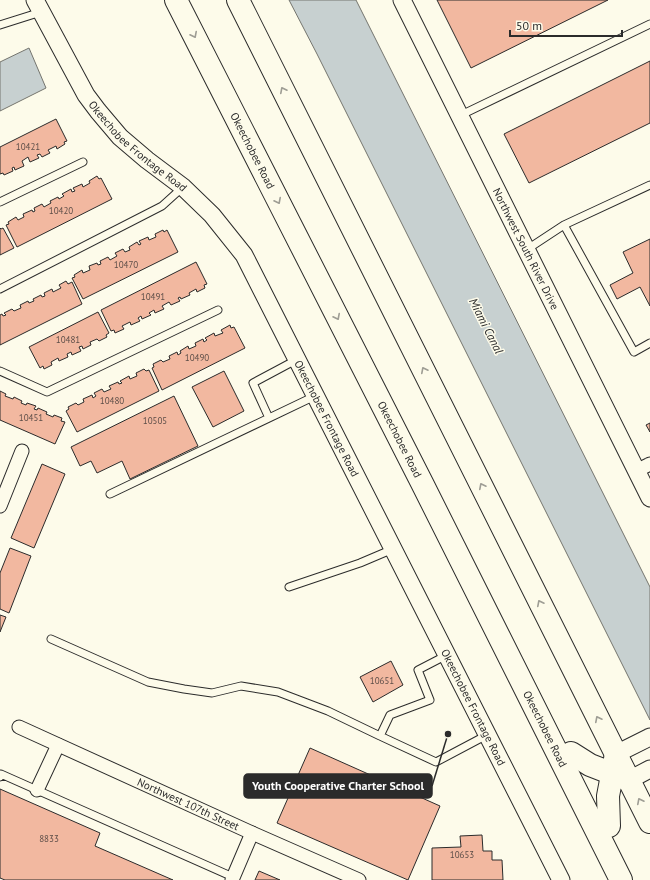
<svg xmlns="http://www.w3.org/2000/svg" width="650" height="880" font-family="'PT Sans',sans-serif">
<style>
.water{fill:#c7d0d0;stroke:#74746e}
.building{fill:#f2b8a0;stroke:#2b2b2b}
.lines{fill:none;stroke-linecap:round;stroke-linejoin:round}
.service-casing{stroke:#2b2b2b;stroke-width:9}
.minor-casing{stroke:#2b2b2b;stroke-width:15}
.tertiary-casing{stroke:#2b2b2b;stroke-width:19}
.trunk-casing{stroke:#2b2b2b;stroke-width:24}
.service{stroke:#fdfbea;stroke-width:7}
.minor{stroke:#fdfbea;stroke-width:13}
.tertiary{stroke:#fdfbea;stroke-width:17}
.trunk{stroke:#fdfbea;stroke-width:22}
.oneway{stroke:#9e9d94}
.labels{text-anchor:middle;stroke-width:3;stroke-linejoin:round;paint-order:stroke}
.number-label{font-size:9px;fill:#5d4e48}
.street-label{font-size:11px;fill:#2b2b2b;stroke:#fdfbea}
.water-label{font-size:12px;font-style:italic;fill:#2b2b2b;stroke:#fdfbea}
.leader{fill:none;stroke:#2b2b2b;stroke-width:1.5}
.callout-dot{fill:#2b2b2b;stroke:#fdfbea;stroke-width:1.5}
.callout{fill:#2b2b2b;stroke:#2b2b2b;stroke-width:1.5}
.callout-label{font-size:12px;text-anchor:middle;font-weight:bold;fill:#fff}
</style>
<rect width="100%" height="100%" fill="#fdfbea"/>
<!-- water -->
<path class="water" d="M 289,0 L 356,0 L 650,587 L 650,720 L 317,54 Z
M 29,48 L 46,88 L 0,111 L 0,62 Z"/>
<!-- building -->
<path class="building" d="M 437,0 L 608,0 L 471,68 Z
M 650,61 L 650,123 L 529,183 L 504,134 Z
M 56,119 L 67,141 L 64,142 L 65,144 L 57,149 L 56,146 L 48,150 L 50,153 L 42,157 L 40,154 L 37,155 L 39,158 L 30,162 L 28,157 L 22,161 L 24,166 L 15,170 L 14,167 L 12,168 L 13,171 L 4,175 L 3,173 L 0,174 L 0,147 Z
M 97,176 L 99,179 L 101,178 L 112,199 L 17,247 L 6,225 L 9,224 L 8,222 L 16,217 L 18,220 L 24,217 L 23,214 L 32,210 L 33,212 L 35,211 L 34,208 L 42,204 L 44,207 L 51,203 L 50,201 L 58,197 L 59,199 L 64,196 L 62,194 L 71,189 L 72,192 L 75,191 L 73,188 L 82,184 L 83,187 L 90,183 L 89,181 Z
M 0,228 L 1,229 L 3,228 L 14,248 L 0,255 Z
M 163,230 L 164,232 L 167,230 L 178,252 L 83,299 L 72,278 L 75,277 L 74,275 L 82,270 L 83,273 L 90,270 L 89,266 L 97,263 L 98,265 L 101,264 L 100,261 L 108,257 L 110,260 L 117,256 L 115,253 L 123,249 L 125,252 L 130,250 L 129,247 L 137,242 L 139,245 L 141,244 L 139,241 L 148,237 L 149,240 L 156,237 L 155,234 Z
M 650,239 L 650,306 L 640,287 L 617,299 L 610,285 L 633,273 L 623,252 Z
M 196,262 L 207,284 L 204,285 L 205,288 L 197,292 L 196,289 L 189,293 L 190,295 L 181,299 L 180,297 L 178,298 L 180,301 L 171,305 L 169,302 L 162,306 L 164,309 L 155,313 L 154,310 L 149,313 L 151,315 L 142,319 L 141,316 L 138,318 L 140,321 L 131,325 L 130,322 L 122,326 L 124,329 L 115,333 L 114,330 L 111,331 L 101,310 Z
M 66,281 L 68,284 L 72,282 L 82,304 L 0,345 L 0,315 L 2,314 L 3,316 L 6,315 L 4,313 L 12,309 L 14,311 L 21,308 L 20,305 L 28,301 L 29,303 L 34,301 L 33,299 L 41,295 L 42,297 L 45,296 L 44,293 L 52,289 L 53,292 L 61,288 L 59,285 Z
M 98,312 L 109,333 L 106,335 L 107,337 L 99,341 L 97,339 L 90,342 L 91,345 L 83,349 L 82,346 L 79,347 L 81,351 L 72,355 L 71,352 L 67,354 L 68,357 L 59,361 L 58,358 L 51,362 L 52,365 L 44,369 L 43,366 L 40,368 L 29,347 Z
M 230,325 L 231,328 L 234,327 L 245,348 L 162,390 L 152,368 L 154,367 L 153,364 L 161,360 L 163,362 L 170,359 L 169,356 L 177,352 L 178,355 L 181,353 L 180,351 L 188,346 L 189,349 L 196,346 L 195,343 L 203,339 L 204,342 L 207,340 L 205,338 L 214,333 L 215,336 L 223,333 L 221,330 Z
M 144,369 L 146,371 L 149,370 L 159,391 L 77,432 L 66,411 L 69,409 L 68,407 L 76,403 L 78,405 L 84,402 L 83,399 L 92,395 L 93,398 L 96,396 L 94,393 L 102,389 L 104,392 L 111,389 L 109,386 L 118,382 L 119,384 L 122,383 L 120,381 L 129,376 L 130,379 L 137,376 L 136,373 Z
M 224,371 L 244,411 L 213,427 L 192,387 Z
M 0,391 L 6,394 L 5,396 L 13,399 L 14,397 L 22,401 L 21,403 L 26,405 L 27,403 L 36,406 L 34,409 L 37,410 L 38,408 L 47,412 L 46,414 L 53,417 L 54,415 L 62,418 L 61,421 L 65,422 L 55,444 L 0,420 Z
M 174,396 L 198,446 L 130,479 L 122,461 L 97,473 L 91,461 L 80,466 L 71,447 Z
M 650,423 L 650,432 L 646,425 Z
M 42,464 L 65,474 L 34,548 L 11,538 Z
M 10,548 L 31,556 L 9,613 L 0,609 L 0,573 Z
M 0,615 L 6,617 L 0,632 Z
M 391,661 L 403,685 L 373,702 L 360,677 Z
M 310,748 L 440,806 L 408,880 L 277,823 Z
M 0,789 L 100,833 L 95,846 L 173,880 L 5,880 L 0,878 Z
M 482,835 L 483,851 L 492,851 L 492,860 L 502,860 L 503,880 L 432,880 L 432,848 L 461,847 L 460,836 Z
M 259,871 L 280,880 L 255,880 Z"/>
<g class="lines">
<defs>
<path id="service" d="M 0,25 L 41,12
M 459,116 L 650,24
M 0,202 L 83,162
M 564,225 L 634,352 L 650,343
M 526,250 L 564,225 L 650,185
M 0,289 L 162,206 L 183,187
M 0,371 L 47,392 L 218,310
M 269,418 L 253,383 L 296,360
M 110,494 L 315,396
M 289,587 L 360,563 L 393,549
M 51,639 L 148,682 L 184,689 L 212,693 L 241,686 L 278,692 L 328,711 L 380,736
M 447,655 L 418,670 L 430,700 L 390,715 L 380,736 L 436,762 L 487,735
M 0,777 L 1,774 L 233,877"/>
<g id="minor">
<path d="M 636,471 L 650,464"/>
<path d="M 0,506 L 22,451"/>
<path id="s1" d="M 19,727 L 252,833 L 359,880"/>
<path d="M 37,790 L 58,745"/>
<path d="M 232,880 L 252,833"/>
</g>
<g id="tertiary">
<path id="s2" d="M 35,0 L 86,95 L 98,111 L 120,137 L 147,160 L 183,187 L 212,215 L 244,255 L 561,880"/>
<path id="s3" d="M 402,0 L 650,498"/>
<path d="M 616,754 L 650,737"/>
<path d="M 629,780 L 650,769"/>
</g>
<g id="trunk">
<path id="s4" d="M 176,0 L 422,483 L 621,880"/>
<path d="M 238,0 L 650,822"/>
<path d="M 571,753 L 590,765 L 626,779"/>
<path d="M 609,826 L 608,796 L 616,754"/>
</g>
</defs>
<!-- service casing -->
<use href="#service" class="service-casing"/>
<!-- minor casing -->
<use href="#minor" class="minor-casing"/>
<!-- tertiary casing -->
<use href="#tertiary" class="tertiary-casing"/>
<!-- trunk casing -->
<use href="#trunk" class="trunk-casing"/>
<!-- service -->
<use href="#service" class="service"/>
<!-- minor -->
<use href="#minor" class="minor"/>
<!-- tertiary -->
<use href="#tertiary" class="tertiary"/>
<!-- trunk -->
<use href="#trunk" class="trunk"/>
</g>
<!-- one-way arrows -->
<defs><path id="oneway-chevron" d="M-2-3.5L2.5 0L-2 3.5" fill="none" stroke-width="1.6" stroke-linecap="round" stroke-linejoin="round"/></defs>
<g class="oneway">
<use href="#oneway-chevron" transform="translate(194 35) rotate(63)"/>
<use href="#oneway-chevron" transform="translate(283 90) rotate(-117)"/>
<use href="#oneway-chevron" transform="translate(278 201) rotate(63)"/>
<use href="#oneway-chevron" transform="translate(337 317) rotate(63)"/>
<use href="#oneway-chevron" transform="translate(424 370) rotate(-117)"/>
<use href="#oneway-chevron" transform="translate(482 486) rotate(-117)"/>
<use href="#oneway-chevron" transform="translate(540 603) rotate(-117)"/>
<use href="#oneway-chevron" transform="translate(598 719) rotate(-117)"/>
<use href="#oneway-chevron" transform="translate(640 801) rotate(-117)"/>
</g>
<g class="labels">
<!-- number labels -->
<g class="number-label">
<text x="28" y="150">10421</text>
<text x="61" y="214">10420</text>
<text x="126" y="268">10470</text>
<text x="153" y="300">10491</text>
<text x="68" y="343">10481</text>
<text x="197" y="361">10490</text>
<text x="112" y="404">10480</text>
<text x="31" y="421">10451</text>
<text x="155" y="424">10505</text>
<text x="382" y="684">10651</text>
<text x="49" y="842">8833</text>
<text x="462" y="858">10653</text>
</g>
<!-- street labels -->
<g class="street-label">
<text dy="4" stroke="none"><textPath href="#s2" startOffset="181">Okeechobee Frontage Road</textPath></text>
<text dy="4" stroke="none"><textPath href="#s4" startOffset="169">Okeechobee Road</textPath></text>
<text dy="4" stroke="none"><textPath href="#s3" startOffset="278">Northwest South River Drive</textPath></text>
<text dy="4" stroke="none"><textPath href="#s2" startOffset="517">Okeechobee Frontage Road</textPath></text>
<text dy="4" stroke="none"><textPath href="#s4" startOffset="493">Okeechobee Road</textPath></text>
<text dy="4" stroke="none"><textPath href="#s2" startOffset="841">Okeechobee Frontage Road</textPath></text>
<text dy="4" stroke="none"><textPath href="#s4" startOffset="817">Okeechobee Road</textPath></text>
<text dy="4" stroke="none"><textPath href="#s1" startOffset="186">Northwest 107th Street</textPath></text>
</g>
<!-- water labels -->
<g class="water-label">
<text transform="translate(486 326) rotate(63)" y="4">Miami Canal</text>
</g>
</g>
<!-- callouts -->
<path class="leader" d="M448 734L432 786"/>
<circle class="callout-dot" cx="448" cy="734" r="4"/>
<rect class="callout" x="244" y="774" width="188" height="24" rx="4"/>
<g class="callout-label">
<text x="338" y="790">Youth Cooperative Charter School</text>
</g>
<!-- scale -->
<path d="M510 30v6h112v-6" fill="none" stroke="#2b2b2b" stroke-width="2"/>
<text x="516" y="30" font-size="12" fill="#2b2b2b" stroke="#fdfbea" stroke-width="3" paint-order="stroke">50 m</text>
</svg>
